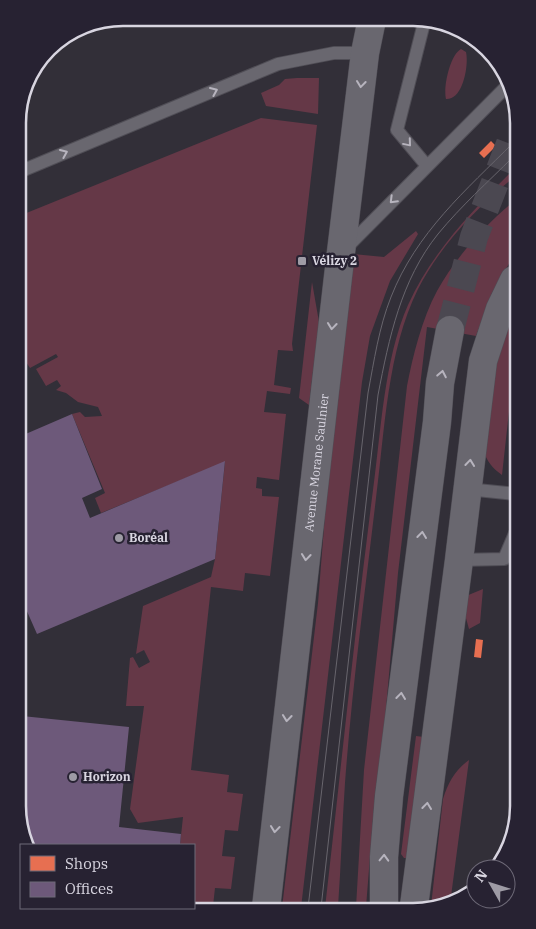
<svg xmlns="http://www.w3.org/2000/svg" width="536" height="929" font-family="'IBM Plex Serif',serif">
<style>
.green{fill:#653847}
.shops{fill:#e76f51}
.offices{fill:#6d597a}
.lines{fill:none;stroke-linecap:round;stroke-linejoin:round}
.secondary-tunnel{stroke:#4b4851;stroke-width:28;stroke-dasharray:28 14;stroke-linecap:butt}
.service-casing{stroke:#504e56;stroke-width:14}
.secondary-casing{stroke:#504e56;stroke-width:29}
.service{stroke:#69676f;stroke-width:12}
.secondary{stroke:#69676f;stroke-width:28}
.tram{stroke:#68656d;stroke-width:1}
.oneway{stroke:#b7b4be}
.poi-dot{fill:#9e9ba5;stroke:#272232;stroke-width:2}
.labels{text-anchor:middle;stroke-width:5;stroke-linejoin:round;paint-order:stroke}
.poi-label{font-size:12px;font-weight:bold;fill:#d8d5e0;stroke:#272232;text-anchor:start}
.street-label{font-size:12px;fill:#d8d5e0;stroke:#272232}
.rim{fill:none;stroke:#d8d5e0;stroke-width:2.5}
</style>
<rect width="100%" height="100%" fill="#322f38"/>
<!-- green -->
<path class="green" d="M 461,49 L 466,52 C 469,65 463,100 446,99 C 443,87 450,55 461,49 Z
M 297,78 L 319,78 L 318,114 L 266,106 L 261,93 L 279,85 L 285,79 Z
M 261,118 L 317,125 L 292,344 L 293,351 L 278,350 L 274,385 L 291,388 L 290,394 L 267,391 L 264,412 L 286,414 L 279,480 L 257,477 L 256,488 L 262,489 L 262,496 L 279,497 L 270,576 L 245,573 L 243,591 L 211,587 L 191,770 L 229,775 L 227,792 L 243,794 L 238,831 L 225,830 L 222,856 L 235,857 L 231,889 L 215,888 L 213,906 L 222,907 L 222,909 L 173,910 L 173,908 L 194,908 L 194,845 L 180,845 L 183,817 L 138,823 L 130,809 L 144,706 L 126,706 L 130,658 L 133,657 L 139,668 L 150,662 L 144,650 L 136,654 L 143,606 L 211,577 L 215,559 L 225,462 L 101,513 L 95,498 L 105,493 L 72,414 L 80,412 L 85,417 L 102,416 L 98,407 L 78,402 L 66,393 L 56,390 L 61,386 L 57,380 L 46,386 L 36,369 L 58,357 L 56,354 L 30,368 L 20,353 L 19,216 Z
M 513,170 L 513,178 C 476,208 440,246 418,289 C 387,352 385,429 376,498 C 365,592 352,688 345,783 C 342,825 341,866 338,907 L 325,908 C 341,768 355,629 373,490 C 381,432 384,359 408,305 C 432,252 472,211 513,170 Z
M 514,201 L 514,255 L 492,293 L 476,336 L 427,327 L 398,573 L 384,731 L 375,794 L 366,907 L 356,907 L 364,770 L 407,386 C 413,355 422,319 437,291 C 456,257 484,226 514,201 Z
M 416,231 L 418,234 L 390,281 L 370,336 L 362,382 L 301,908 L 282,908 L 318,603 L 327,489 L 353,254 L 384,257 Z
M 312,282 L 319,322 L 309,405 L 299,398 Z
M 515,319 L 515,369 L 513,375 L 502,475 C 492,468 487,461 483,450 L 497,355 L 504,334 Z
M 483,589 L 480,623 L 469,629 L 464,611 L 466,596 Z
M 416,736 L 424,737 L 407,858 L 404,858 L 401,854 Z
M 469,760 L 450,904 L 447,906 L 431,906 L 443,799 C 448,783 455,770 469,760 Z"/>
<!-- shops -->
<path class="shops" d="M 460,33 L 476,40 L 472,45 Z
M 491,141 L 496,146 L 484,158 L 479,153 Z
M 476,639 L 483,640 L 481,658 L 474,657 Z"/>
<!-- offices -->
<path class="offices" d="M 72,414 L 102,489 L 82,498 L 90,518 L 225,461 L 215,559 L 37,634 L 22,600 L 21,436 Z
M 22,716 L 129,727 L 119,827 L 181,834 L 180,845 L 27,845 L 23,840 Z
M 153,908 L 173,908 L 173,910 L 161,910 L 153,909 Z"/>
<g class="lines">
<!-- secondary-tunnel -->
<path class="secondary-tunnel" d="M 450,330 L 474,237 L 513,136"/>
<defs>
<path id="service" d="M 425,19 L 397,130 L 427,166
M 19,172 L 278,64 L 334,53 L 365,53
M 346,248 L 509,84
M 467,489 L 516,494
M 459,560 L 504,559 L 516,531"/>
<g id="secondary">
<path d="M 414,906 L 459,560 L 483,361 L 500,309 L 514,280"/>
<path d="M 384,907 L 384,857 L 389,796 L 437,422 L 440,383 L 450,330"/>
<path id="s1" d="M 266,908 L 338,277 L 365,53 L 372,19"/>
</g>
</defs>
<!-- service casing -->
<use href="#service" class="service-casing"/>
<!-- secondary casing -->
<use href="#secondary" class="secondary-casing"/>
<!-- service -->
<use href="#service" class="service"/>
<!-- secondary -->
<use href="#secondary" class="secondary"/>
<!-- tram -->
<path class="tram" d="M 308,908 L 368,393 C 374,361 379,327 391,297 C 416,233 466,190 513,143
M 321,908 L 378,395 C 389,338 401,280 438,234 C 461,206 488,182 513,157"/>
</g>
<!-- one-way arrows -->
<defs><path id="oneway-chevron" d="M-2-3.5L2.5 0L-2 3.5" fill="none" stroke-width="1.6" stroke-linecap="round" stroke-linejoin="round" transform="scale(1.25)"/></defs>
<g class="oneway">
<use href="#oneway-chevron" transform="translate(361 84) rotate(97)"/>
<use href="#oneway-chevron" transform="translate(214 91) rotate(-23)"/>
<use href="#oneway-chevron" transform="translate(408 143) rotate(50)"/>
<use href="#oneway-chevron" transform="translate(64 153) rotate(-23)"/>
<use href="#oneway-chevron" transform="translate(393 200) rotate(135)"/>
<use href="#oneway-chevron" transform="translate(332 326) rotate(96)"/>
<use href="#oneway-chevron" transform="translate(442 374) rotate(-79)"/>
<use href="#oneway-chevron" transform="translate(470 463) rotate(-84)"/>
<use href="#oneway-chevron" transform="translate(422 535) rotate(-83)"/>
<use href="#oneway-chevron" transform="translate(306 557) rotate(96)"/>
<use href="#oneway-chevron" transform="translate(401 696) rotate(-83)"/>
<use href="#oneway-chevron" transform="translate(287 718) rotate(96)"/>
<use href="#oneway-chevron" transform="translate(427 806) rotate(-83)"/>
<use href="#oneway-chevron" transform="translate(275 829) rotate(96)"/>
<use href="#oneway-chevron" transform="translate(384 858) rotate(-88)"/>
</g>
<!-- markers -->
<g class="poi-dot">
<rect x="297" y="256" width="10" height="10" rx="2.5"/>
<circle cx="119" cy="538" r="5"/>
<circle cx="73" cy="777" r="5"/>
</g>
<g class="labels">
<!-- poi labels -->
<g class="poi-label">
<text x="312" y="265">Vélizy 2</text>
<text x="129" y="542">Boréal</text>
<text x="83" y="781">Horizon</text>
</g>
<!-- street labels -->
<g class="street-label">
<text dy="4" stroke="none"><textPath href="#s1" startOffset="448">Avenue Morane Saulnier</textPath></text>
</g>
</g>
<!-- crop -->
<path d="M0 0H536V929H0ZM123 26H413A97 97 0 0 1 510 123V806A97 97 0 0 1 413 903H123A97 97 0 0 1 26 806V123A97 97 0 0 1 123 26Z" fill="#272232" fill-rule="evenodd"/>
<path class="rim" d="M123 26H413A97 97 0 0 1 510 123V806A97 97 0 0 1 413 903H123A97 97 0 0 1 26 806V123A97 97 0 0 1 123 26Z"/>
<!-- legend -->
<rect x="20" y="844" width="175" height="65" fill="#272232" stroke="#6e6a78"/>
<rect x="30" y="856" width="25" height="15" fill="#e76f51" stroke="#6e6a78"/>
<text x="65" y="869" font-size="15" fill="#d8d5e0">Shops</text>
<rect x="30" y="882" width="25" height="15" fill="#6d597a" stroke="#6e6a78"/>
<text x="65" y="894" font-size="15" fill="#d8d5e0">Offices</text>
<!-- north arrow -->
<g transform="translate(491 884) rotate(309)"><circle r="24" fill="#272232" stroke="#6e6a78"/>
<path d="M0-4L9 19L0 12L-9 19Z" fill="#9e9ba5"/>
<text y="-8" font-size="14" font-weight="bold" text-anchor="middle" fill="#d8d5e0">N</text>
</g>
</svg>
